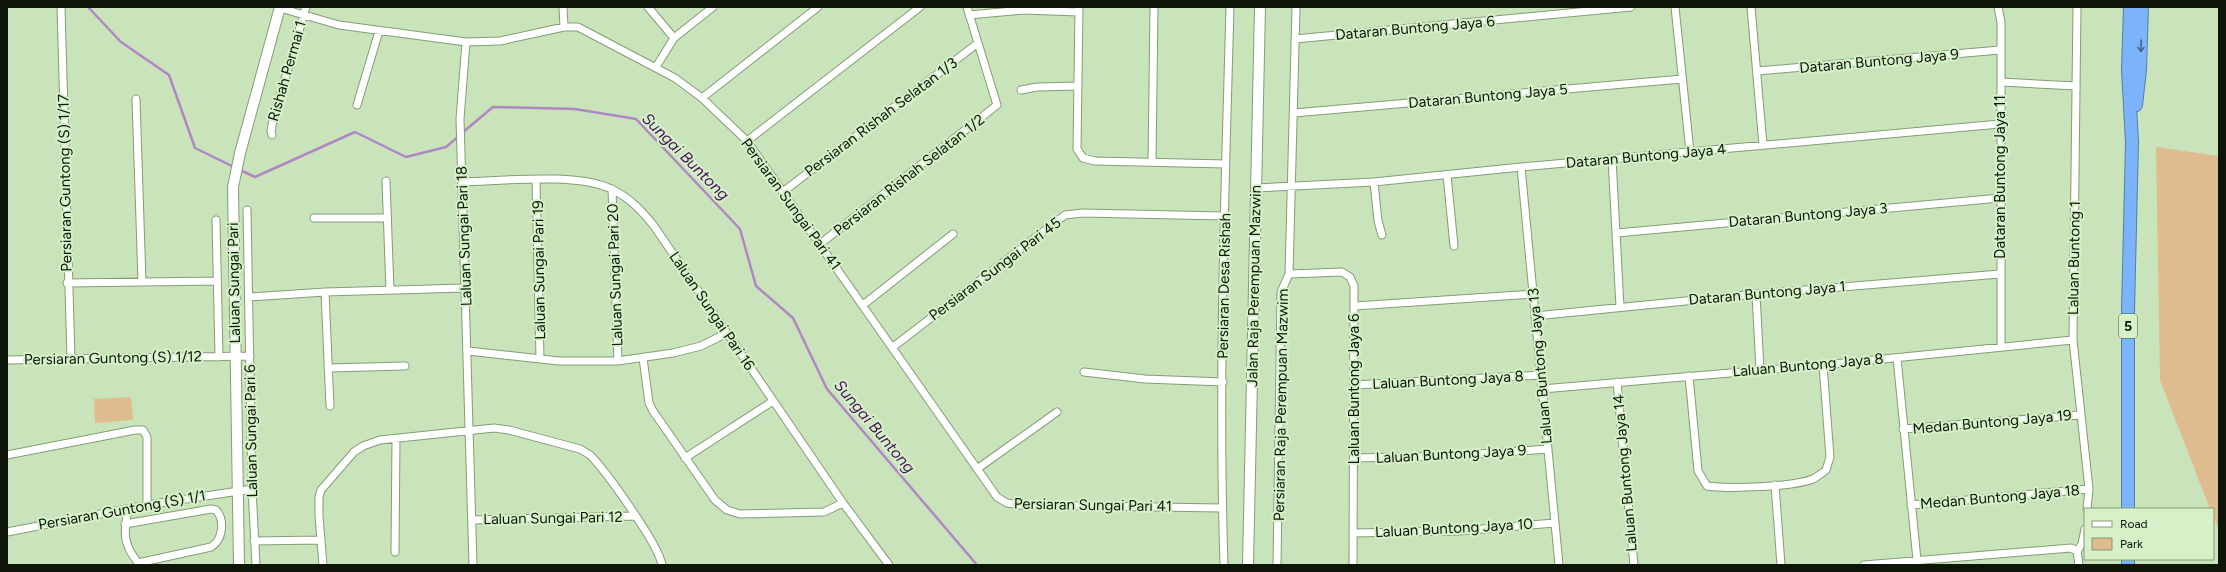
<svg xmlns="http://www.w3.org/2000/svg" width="2226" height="572" font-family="Figtree,sans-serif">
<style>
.green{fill:#debc8e}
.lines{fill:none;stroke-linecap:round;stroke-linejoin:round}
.stream{stroke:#b087c3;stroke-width:2.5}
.street-casing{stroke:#849d76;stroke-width:9}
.secondary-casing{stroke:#849d76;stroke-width:12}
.highway-casing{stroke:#557ca6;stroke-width:14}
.street{stroke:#fff;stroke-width:7}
.secondary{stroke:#fff;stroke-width:10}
.highway{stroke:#7cb4fb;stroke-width:12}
.oneway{stroke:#446481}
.labels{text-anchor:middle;stroke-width:4;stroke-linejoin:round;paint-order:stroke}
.shield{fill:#d6f1c8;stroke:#495741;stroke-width:1}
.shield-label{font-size:14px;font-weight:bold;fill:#0c1507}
.street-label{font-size:15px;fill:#0c1507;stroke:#d6f1c8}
.water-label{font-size:16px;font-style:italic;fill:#48135c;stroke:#d6f1c8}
</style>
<rect width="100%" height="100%" fill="#c9e4bb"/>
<!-- green -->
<path class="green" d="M 2156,147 L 2219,156 L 2219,531 L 2213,515 L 2213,509 L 2210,509 L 2160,380 Z
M 131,397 L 133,420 L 95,423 L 94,399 Z"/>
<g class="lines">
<!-- stream -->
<path class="stream" d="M 88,7 L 121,42 L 169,75 L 195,148 L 234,167
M 462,133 L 493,107 L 575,109 L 636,119 L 740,229 L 756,286 L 793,318 L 827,389 L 977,565
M 240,170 L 255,177 L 355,132 L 406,157 L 446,147 L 459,136"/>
<defs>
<path id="street" d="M 61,7 L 71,359
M 563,7 L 564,27
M 648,7 L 674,38
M 1079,7 L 1077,149 L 1083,158 L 1095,161 L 1226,164
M 1675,7 L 1690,152
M 1751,7 L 1763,145
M 1998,7 L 2001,22 L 2001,346
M 2077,7 L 2073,340 L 2089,489 L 2087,509
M 280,8 L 339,25 L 466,42 L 500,41 L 564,27 L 578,27 L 675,78 L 702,98 L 747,141 L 997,497 L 1007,503 L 1020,505 L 1222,508
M 969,15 L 1024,10 L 1079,12
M 1295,39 L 1631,7
M 466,42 L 460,119 L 473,565
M 656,67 L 674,38 L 713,7
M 1757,71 L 2000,50
M 2001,82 L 2076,86
M 1021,90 L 1037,87 L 1078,86
M 702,98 L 818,7
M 136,99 L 142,282
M 357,105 L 379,31
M 1294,113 L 1682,79
M 272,135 L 271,131 L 273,120 L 306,7
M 747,141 L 920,7
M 1612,159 L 1620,307
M 1152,162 L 1154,7
M 1521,167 L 1559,565
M 1447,175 L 1454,246
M 536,180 L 540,359
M 386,181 L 390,290
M 463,182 C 503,181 579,172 613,190 C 630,198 642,211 654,226 L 843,503 L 889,565
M 1374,182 L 1378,221 L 1382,235
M 1256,188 L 1374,182 L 1521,167 L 2000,124
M 612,189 L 618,361
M 784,191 L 978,43
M 247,210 L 252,489 L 256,565
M 314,218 L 387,218
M 216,220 L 219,357
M 1617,233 L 2000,198
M 820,244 L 997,105 L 967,7
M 1289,274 L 1342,272 L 1350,277 L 1354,286 L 1353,565
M 67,283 L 217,281
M 325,292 L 330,406
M 1756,294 L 1760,370
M 249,297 L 325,292 L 465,288
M 863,305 L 953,234
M 1355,306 L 1533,294
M 1535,316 L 1756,294 L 2000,274
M 893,347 L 1065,215 L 1083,213 L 1224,216
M 468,351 L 559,361 L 618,361 L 673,353 L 701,346 L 727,333
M 643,358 L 649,403 L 653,411 L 715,500 L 727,510 L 740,514 L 824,512 L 843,503
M 1897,358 L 1917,560
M 7,360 L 250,356
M 328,368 L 405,366
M 1084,372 L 1145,379 L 1223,382
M 1689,376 L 1698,471 L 1707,486 C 1728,489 1793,487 1813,479 C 1817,477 1822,473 1826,470 L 1830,457 L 1823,365
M 1617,382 L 1634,565
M 1354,385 L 1541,375
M 1542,389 L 1823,365 L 2073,340
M 1903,429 L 2080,415
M 7,455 L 135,430 L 143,430 L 147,437 L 147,505
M 685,458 L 773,401
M 1354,458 L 1452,456 L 1548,449
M 977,469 L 1057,412
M 1775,485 L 1781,565
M 1911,505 L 2089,489
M 472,520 L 635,516
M 125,524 L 211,509 L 216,510 C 225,520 223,540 211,547 L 138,563 C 122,542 124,533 128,509
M 7,532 L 147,505 L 252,489
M 1353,533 L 1459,531 L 1555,523
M 254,541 L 321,540
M 395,552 L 396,439
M 323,565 L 319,516 L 319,497 L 321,490 L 354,452 L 363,446 L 380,440 L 494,428 L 509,430 L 580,449 L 590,455 C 606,471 659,545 662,565
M 1224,565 C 1218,379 1225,193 1230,7
M 1277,565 L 1281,292 L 1289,274 L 1296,7
M 1864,565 L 2071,548 L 2077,551
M 2079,565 L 2077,551 L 2082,544 L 2085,529"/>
<path id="secondary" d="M 239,565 L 233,187 L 240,153 L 280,7
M 1248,565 L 1260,7"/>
<path id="highway" d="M 2136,105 L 2140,70 L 2142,7
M 2128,509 L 2128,311 L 2132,142 L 2128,70 L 2130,7
M 2128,565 L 2128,559"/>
</defs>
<!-- street casing -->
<use href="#street" class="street-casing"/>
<!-- secondary casing -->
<use href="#secondary" class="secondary-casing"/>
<!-- highway casing -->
<use href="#highway" class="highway-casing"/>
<!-- street -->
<use href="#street" class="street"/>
<!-- secondary -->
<use href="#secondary" class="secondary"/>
<!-- highway -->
<use href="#highway" class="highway"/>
</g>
<!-- one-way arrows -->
<defs><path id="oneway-shaft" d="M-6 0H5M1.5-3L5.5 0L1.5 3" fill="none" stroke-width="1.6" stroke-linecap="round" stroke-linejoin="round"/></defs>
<use class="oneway" href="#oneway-shaft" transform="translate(2141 46) rotate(92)"/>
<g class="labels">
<!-- shield labels -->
<rect class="shield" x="2119" y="314" width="18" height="24" rx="3"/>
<g class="shield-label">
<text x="2128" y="331">5</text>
</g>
<!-- street labels -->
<g class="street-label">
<text transform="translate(1415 28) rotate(-5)" y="5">Dataran Buntong Jaya 6</text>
<text transform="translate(1879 61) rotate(-5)" y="5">Dataran Buntong Jaya 9</text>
<text transform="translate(287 71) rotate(-74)" y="5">Rishah Permai 1</text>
<text transform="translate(1488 96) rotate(-5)" y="5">Dataran Buntong Jaya 5</text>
<text transform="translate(881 117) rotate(-37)" y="5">Persiaran Rishah Selatan 1/3</text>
<text transform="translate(1646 156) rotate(-5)" y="5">Dataran Buntong Jaya 4</text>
<text transform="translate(909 175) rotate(-38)" y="5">Persiaran Rishah Selatan 1/2</text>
<text transform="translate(2000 177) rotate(-90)" y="5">Dataran Buntong Jaya 11</text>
<text transform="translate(65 183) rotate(-91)" y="5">Persiaran Guntong (S) 1/17</text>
<text transform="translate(791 204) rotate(54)" y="5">Persiaran Sungai Pari 41</text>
<text transform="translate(1808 215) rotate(-5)" y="5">Dataran Buntong Jaya 3</text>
<text transform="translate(464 236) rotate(-92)" y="5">Laluan Sungai Pari 18</text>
<text transform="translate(2074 258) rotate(-89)" y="5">Laluan Buntong 1</text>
<text transform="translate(995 269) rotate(-37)" y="5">Persiaran Sungai Pari 45</text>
<text transform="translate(539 270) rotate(-91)" y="5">Laluan Sungai Pari 19</text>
<text transform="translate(615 275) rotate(-92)" y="5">Laluan Sungai Pari 20</text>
<text transform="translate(234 283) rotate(-91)" y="5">Laluan Sungai Pari</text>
<text transform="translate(1224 286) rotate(-89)" y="5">Persiaran Desa Rishah</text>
<text transform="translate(1254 286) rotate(-89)" y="5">Jalan Raja Perempuan Mazwin</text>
<text transform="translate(1767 293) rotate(-5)" y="5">Dataran Buntong Jaya 1</text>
<text transform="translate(712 311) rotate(56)" y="5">Laluan Sungai Pari 16</text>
<text transform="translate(113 358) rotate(-1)" y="5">Persiaran Guntong (S) 1/12</text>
<text transform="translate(1808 365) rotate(-5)" y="5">Laluan Buntong Jaya 8</text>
<text transform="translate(1540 366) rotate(-95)" y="5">Laluan Buntong Jaya 13</text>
<text transform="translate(1448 380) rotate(-3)" y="5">Laluan Buntong Jaya 8</text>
<text transform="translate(1354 389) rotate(-90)" y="5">Laluan Buntong Jaya 6</text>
<text transform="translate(1281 405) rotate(-89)" y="5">Persiaran Raja Perempuan Mazwim</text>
<text transform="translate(1992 422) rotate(-5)" y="5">Medan Buntong Jaya 19</text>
<text transform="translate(251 431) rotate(-91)" y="5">Laluan Sungai Pari 6</text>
<text transform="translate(1451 454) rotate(-3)" y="5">Laluan Buntong Jaya 9</text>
<text transform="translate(1625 473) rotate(-95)" y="5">Laluan Buntong Jaya 14</text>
<text transform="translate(2000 497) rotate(-5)" y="5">Medan Buntong Jaya 18</text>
<text transform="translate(1093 505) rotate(1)" y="5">Persiaran Sungai Pari 41</text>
<text transform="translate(122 510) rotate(-10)" y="5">Persiaran Guntong (S) 1/1</text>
<text transform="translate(553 518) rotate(-1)" y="5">Laluan Sungai Pari 12</text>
<text transform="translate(1454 528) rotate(-3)" y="5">Laluan Buntong Jaya 10</text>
</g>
<!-- water labels -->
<g class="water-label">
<text transform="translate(686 156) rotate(45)" y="6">Sungai Buntong</text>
<text transform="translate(875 426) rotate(50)" y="6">Sungai Buntong</text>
</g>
</g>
<!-- border -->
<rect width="2226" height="572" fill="none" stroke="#0c1507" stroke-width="16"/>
<!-- legend -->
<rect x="2084" y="508" width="130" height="52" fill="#d6f1c8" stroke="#85997b"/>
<rect x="2092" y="521" width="20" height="6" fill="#ffffff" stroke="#85997b"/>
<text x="2120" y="528" font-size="12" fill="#0c1507">Road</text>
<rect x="2092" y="538" width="20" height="12" fill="#debc8e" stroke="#85997b"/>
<text x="2120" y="548" font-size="12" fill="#0c1507">Park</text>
</svg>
